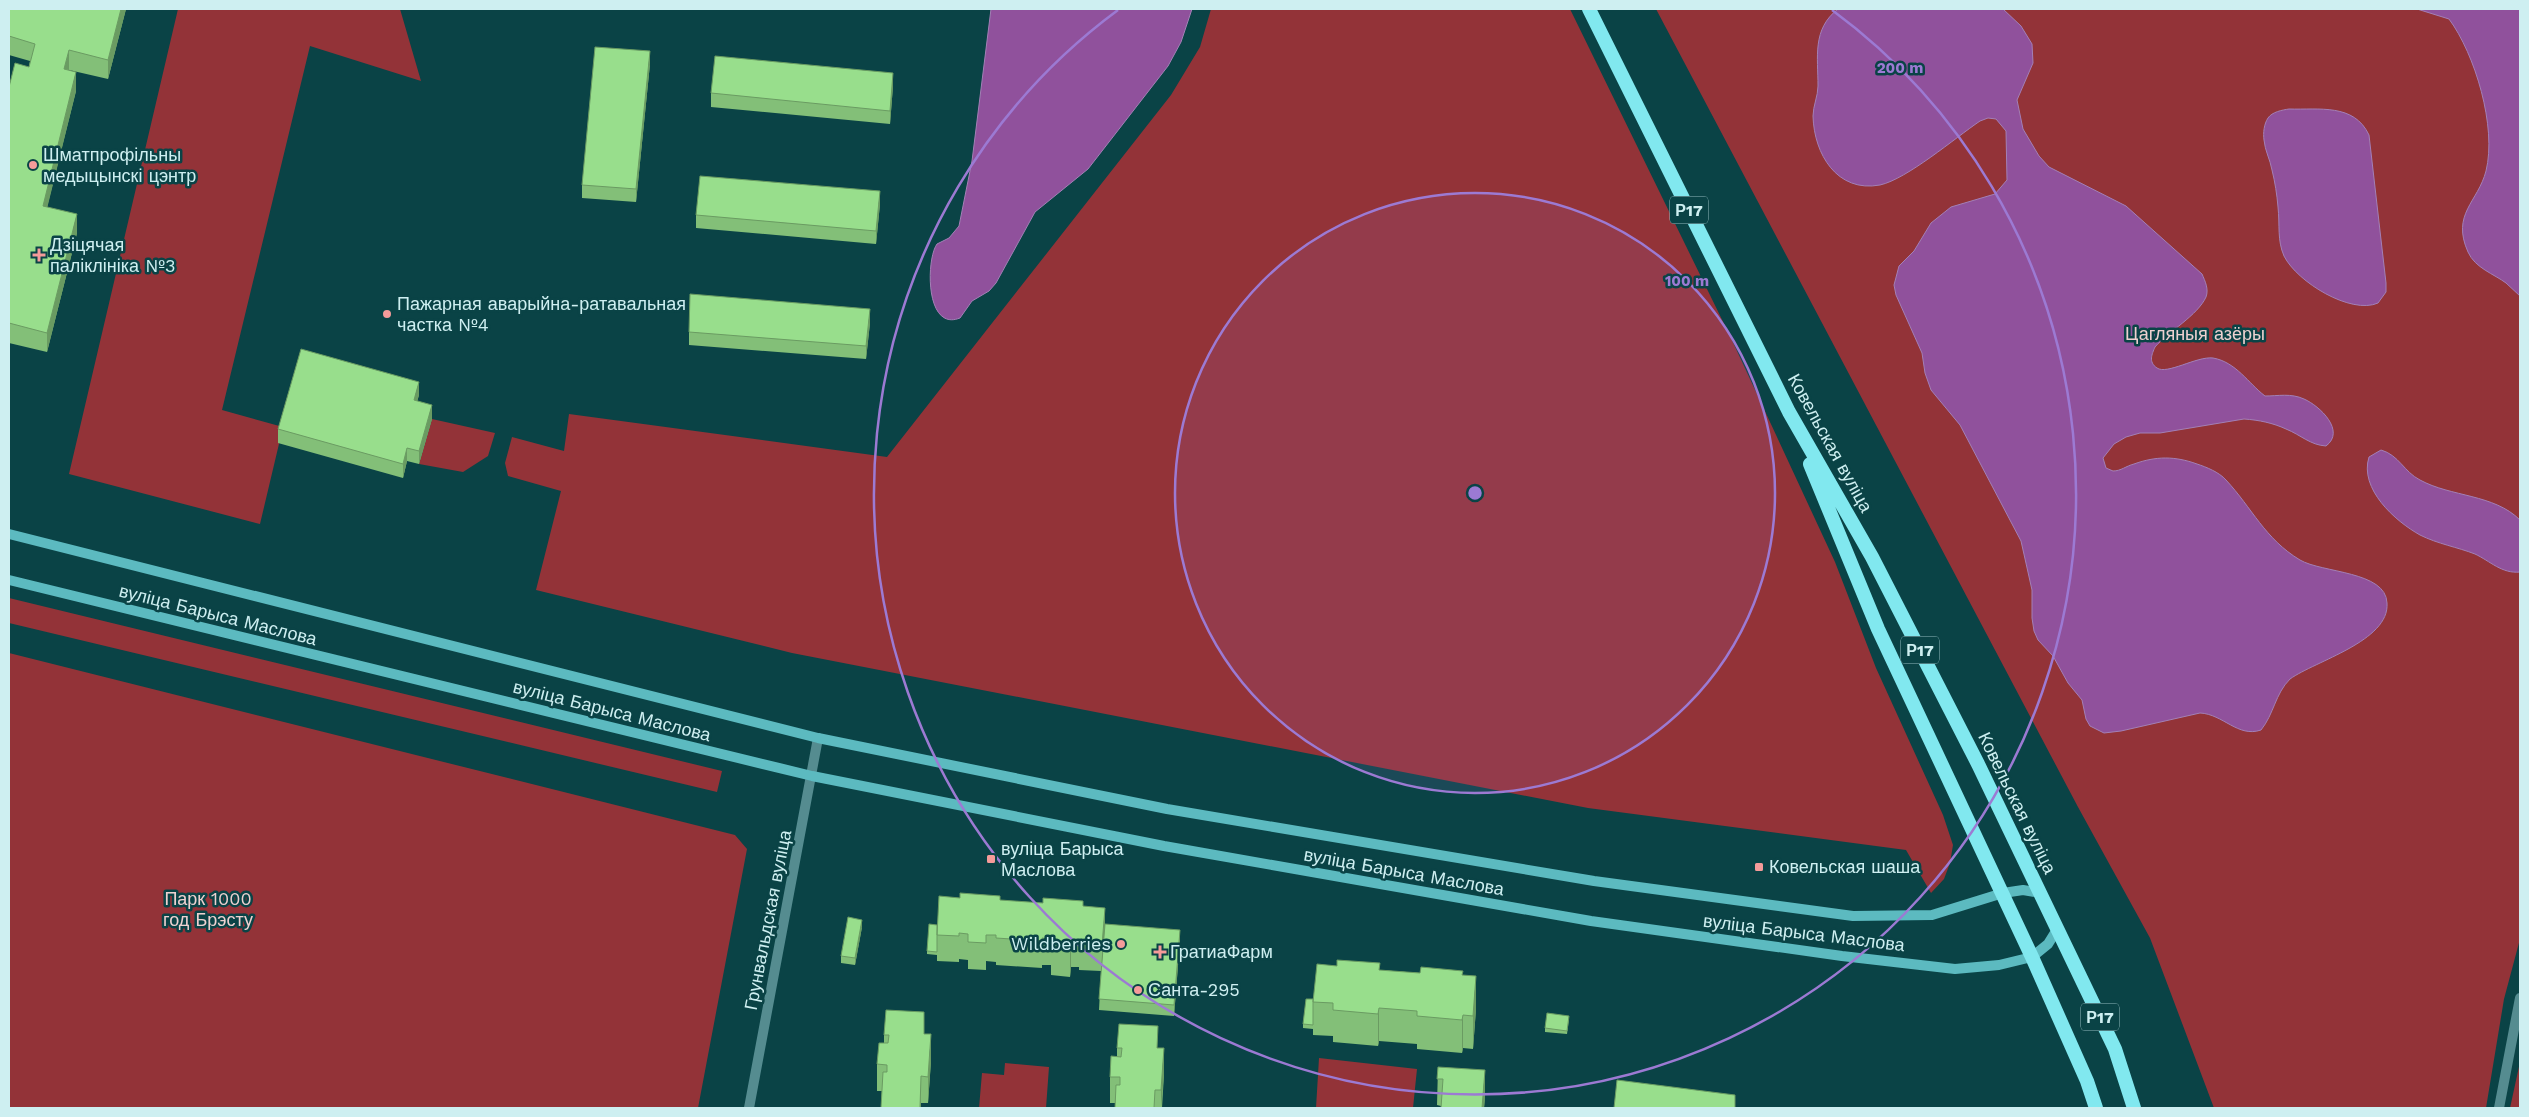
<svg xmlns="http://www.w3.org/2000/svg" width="2529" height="1117" font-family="'Work Sans',sans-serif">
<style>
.green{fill:#933338}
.water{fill:#90519c;stroke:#a380b6}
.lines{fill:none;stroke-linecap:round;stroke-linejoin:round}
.minor{stroke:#558c90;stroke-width:10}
.secondary{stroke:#5cbac0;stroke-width:10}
.trunk{stroke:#81e8ef;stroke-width:14}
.wall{fill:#83bf78}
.shaded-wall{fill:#6a9b62}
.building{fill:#98de8c;stroke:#6a9b62}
.ring{fill:none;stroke:#9c7ad3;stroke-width:2.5}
.poi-dot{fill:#f59b9a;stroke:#0a4346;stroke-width:2}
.labels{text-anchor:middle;stroke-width:5;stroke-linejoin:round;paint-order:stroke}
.shield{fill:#0a4346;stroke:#93bbbe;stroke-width:1}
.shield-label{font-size:16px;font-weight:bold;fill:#ceeff1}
.poi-label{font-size:18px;fill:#ceeff1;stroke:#0a4346;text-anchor:start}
.park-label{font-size:18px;fill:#eed1d0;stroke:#0a4346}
.street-label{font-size:18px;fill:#ceeff1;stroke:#0a4346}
.centre{fill:#9c7ad3;stroke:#0a4346;stroke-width:2.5}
.ring-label{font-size:15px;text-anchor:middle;font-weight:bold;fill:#9c7ad3;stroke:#0a4346;stroke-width:5;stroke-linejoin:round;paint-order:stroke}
</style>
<rect width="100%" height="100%" fill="#0a4346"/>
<!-- green -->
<path class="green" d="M 178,9 L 400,9 L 421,81 L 310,46 L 222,410 L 283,427 L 260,524 L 69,474 Z
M 1211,9 L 1570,9 L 1730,336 L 1835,562 L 1876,668 L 1943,815 L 1953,845 L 1950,863 L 1944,879 L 1931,893 L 1906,850 L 1588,808 L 792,653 L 536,590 L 561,491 L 508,476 L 505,463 L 512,437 L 564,451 L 569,414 L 887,457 L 1171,95 L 1200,47 Z
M 1656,9 L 2520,9 L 2520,939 L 2504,999 L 2486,1108 L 2214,1108 L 2150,938 L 2078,807 Z
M 432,419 L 495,433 L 488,456 L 463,472 L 419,464 Z
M 9,598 L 722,771 L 717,792 L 9,623 Z
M 9,653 L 735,835 L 747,849 L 698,1108 L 9,1108 Z
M 1319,1058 L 1417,1069 L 1413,1108 L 1316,1108 Z
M 2520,1062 L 2520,1108 L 2510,1108 Z
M 1005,1063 L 1049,1067 L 1046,1108 L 979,1108 L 982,1073 L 1004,1075 Z"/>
<!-- water -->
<path class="water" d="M 991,9 L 1192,9 L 1181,42 L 1168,66 L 1088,169 L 1035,212 L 996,283 L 989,291 L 972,301 L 960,318 C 925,332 926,259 937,244 L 949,238 L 959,226 L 972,161 Z
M 1838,9 L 2003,9 L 2021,26 L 2032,44 L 2033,63 L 2017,100 L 2023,129 L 2039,156 L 2049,167 L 2126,206 L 2202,274 C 2205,281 2209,289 2206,297 C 2198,315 2168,332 2155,347 C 2152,354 2148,362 2157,368 C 2167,375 2197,356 2213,358 C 2236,362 2248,383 2265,396 C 2278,396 2291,393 2304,399 C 2320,406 2346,431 2326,446 C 2310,445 2301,435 2286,429 C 2273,423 2259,420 2244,419 L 2160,433 L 2140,433 L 2126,437 L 2114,444 L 2103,458 L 2106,468 L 2113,471 C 2121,471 2126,466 2134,464 C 2156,456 2175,456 2197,464 C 2206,467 2219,472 2226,480 C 2252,508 2265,539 2300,560 C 2322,573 2386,571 2387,603 C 2390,641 2315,661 2290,679 C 2275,694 2274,714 2261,730 C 2238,738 2223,714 2200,713 L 2121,731 L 2104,733 L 2090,726 L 2086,719 L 2082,700 L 2068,683 L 2053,656 L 2038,640 L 2034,631 L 2032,618 L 2032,590 L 2021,541 L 1960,425 L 1931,390 L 1925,373 L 1922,353 L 1896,295 L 1894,285 L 1899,266 L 1914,251 L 1931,223 L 1951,207 L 1995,194 L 2007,180 L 2006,131 L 1996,119 L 1988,118 L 1980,121 C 1955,138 1907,179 1880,185 C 1837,193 1814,154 1813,116 C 1813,106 1818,96 1818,86 C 1818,57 1812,29 1838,9 Z
M 2417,9 L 2520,9 L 2520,296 C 2515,292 2511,287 2506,283 C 2494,274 2475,268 2468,252 C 2451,214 2478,202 2486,171 C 2497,127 2475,54 2449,19 Z
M 2289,109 C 2319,110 2354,103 2369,135 L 2386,283 L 2386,292 L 2378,303 C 2351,315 2297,282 2284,256 C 2277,240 2280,225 2278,207 C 2277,195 2275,182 2272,170 C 2270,159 2265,151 2264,140 C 2263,133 2264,124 2268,118 C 2272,112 2282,110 2289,109 Z
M 2381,450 C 2399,455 2404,472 2420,480 C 2451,497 2494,494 2520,520 L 2520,572 C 2502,574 2490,561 2475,554 C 2457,547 2438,544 2420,535 C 2395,521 2359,489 2369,457 Z"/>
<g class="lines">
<!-- minor -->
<path class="minor" d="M 749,1108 L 818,738
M 2499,1108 L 2520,998"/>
<!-- secondary -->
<path class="secondary" d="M 9,534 L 818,738 L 1167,809 L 1594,881 L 1853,916 L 1932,915 L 2003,893 L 2023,890 L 2041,893
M 9,580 L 812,776 L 1164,846 L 1591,921 L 1842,956 L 1955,969 L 1999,965 L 2032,957 L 2048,944 L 2058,928"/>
<!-- trunk -->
<path class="trunk" d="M 1589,9 L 1789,412 L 1872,557 L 1978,764 L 2115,1049 L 2134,1108
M 1810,464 L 1878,629 L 2032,957 L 2087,1081 L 2096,1108"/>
</g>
<!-- wall -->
<path class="wall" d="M 9,9 L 126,9 L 108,79 L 69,70 L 76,91 L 47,207 L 77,233 L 47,352 L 9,343 L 9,87 L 29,67 L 30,61 L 9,55 Z
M 650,64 L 636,202 L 582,198 L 582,185 Z
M 893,86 L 890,124 L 711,107 L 711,93 Z
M 880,204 L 876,244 L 696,228 L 696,215 Z
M 870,323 L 866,359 L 689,345 L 689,332 Z
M 419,395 L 417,401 L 432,419 L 419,464 L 407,461 L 403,478 L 278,443 L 278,429 Z
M 960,898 L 1083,906 L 1105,924 L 1180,940 L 1174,1016 L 1099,1010 L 1101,971 L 1079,970 L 1079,967 L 1071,967 L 1070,977 L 1051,975 L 1051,965 L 1042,965 L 1042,968 L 996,965 L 996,962 L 986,961 L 986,970 L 968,969 L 968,960 L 959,959 L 959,962 L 937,961 L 937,955 L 927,954 L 927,951 L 937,925 Z
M 862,927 L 855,965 L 841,963 L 841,956 Z
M 1380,970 L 1420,973 L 1463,975 L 1476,1009 L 1473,1049 L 1463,1048 L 1462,1053 L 1417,1049 L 1417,1044 L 1379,1041 L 1378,1046 L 1333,1042 L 1333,1036 L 1313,1035 L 1313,1029 L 1303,1028 L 1303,1024 L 1313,999 Z
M 1569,1019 L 1567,1034 L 1545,1032 L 1545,1028 Z
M 924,1034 L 931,1061 L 928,1103 L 921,1103 L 921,1108 L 881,1108 L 882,1091 L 877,1091 L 877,1064 L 884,1043 L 884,1035 Z
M 1117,1048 L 1158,1048 L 1164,1074 L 1162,1108 L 1115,1108 L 1115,1103 L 1110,1103 L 1110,1077 L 1117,1057 Z
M 1438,1067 L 1485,1097 L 1484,1108 L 1441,1108 L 1441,1106 L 1437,1105 Z"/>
<!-- shaded-wall -->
<path class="shaded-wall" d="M 121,9 L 126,9 L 108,79 L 108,60 Z
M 69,50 L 69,70 L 64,69 Z
M 650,51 L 650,64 L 636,202 L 636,189 Z
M 76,72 L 76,91 L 43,225 L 43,206 Z
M 893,73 L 893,86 L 890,124 L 890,111 Z
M 880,191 L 880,204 L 876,244 L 876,231 Z
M 77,214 L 77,233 L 47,352 L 47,333 Z
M 870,309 L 870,323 L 866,359 L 866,346 Z
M 419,382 L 419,395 L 414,414 L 414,400 Z
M 432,405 L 432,419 L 419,464 L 419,451 Z
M 407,448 L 407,461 L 403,478 L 403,464 Z
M 1105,908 L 1105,934 L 1102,971 L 1102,945 Z
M 862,920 L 862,927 L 855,965 L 855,958 Z
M 1180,930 L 1180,940 L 1174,1016 L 1174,1005 Z
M 1071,940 L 1071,967 L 1070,977 L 1070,950 Z
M 1476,976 L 1476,1009 L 1473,1049 L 1473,1016 Z
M 1379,1008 L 1379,1041 L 1378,1046 L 1378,1014 Z
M 1463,1015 L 1463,1048 L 1462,1053 L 1462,1020 Z
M 931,1034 L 931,1061 L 928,1103 L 928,1077 Z
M 1164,1048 L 1164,1074 L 1161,1108 L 1161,1090 Z
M 1485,1070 L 1485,1097 L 1484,1108 L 1482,1108 Z
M 921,1076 L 921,1108 L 920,1108 Z"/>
<!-- building -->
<path class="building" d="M 9,9 L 121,9 L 108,60 L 69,50 L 64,69 L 76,72 L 43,206 L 77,214 L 47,333 L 9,323 L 9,87 L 15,63 L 29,67 L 35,44 L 9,36 Z
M 595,47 L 650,51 L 636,189 L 582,185 Z
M 715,56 L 893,73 L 890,111 L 711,93 Z
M 700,176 L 880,191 L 876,231 L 696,215 Z
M 690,294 L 870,309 L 866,346 L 689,332 Z
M 301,349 L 419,382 L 414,400 L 432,405 L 419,451 L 407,448 L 403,464 L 278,429 Z
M 960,893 L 1000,896 L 1000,900 L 1043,903 L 1043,898 L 1083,901 L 1083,906 L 1105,908 L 1102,945 L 1079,943 L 1079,941 L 1071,940 L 1070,950 L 1051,949 L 1051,939 L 1042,938 L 1042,941 L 996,938 L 996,935 L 986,935 L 986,943 L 968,942 L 968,934 L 959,933 L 959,936 L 937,935 L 939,896 L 960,898 Z
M 848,917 L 862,920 L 855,958 L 841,956 Z
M 929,924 L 937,925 L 937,952 L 927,951 Z
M 1105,924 L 1180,930 L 1174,1005 L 1099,999 Z
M 1337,960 L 1380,963 L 1379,970 L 1420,973 L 1421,967 L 1463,971 L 1462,975 L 1476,976 L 1473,1016 L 1463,1015 L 1462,1020 L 1417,1016 L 1417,1011 L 1379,1008 L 1378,1014 L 1333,1010 L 1333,1003 L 1313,1002 L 1317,964 L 1337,966 Z
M 1306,999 L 1313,999 L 1313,1025 L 1303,1024 Z
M 886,1010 L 924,1012 L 924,1034 L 931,1034 L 928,1077 L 921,1076 L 920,1108 L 881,1108 L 883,1072 L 887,1072 L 887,1065 L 877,1064 L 879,1043 L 888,1043 L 889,1035 L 884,1035 Z
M 1547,1013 L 1569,1016 L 1567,1031 L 1545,1028 Z
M 1119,1024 L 1158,1026 L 1157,1048 L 1164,1048 L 1161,1090 L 1155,1090 L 1154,1108 L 1115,1108 L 1116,1085 L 1120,1085 L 1120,1077 L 1110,1077 L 1111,1056 L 1121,1057 L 1122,1048 L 1117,1048 Z
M 1438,1067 L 1485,1070 L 1482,1108 L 1441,1108 L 1443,1079 L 1437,1079 Z
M 1617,1080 L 1735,1095 L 1735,1108 L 1614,1108 Z"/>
<!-- distance rings -->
<circle cx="1475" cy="493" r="300" fill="#9c7ad3" fill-opacity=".12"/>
<g class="ring">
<circle cx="1475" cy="493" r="300"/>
<path d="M1832 10A601 601 0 1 1 1118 10"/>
</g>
<!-- markers -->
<g class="poi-dot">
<circle cx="33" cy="165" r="5"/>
<path d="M36.5 247.5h5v5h5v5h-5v5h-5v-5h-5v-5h5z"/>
<circle cx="387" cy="314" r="5"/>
<rect x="986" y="854" width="10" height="10" rx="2.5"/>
<rect x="1754" y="862" width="10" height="10" rx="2.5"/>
<circle cx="1121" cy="944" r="5"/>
<path d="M1157.5 944.5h5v5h5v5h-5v5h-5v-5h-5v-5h5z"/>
<circle cx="1138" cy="990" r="5"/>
</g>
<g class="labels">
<!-- shield labels -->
<g class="shield">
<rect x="1670" y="196.5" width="38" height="27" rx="4"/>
<rect x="1901" y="636.5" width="38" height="27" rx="4"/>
<rect x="2081" y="1003.5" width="38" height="27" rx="4"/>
</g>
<g class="shield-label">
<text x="1689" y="216">Р17</text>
<text x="1920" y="656">Р17</text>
<text x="2100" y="1023">Р17</text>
</g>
<!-- poi labels -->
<g class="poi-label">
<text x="43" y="161">Шматпрофільны<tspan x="43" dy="21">медыцынскі цэнтр</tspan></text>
<text x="50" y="251">Дзіцячая<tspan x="50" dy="21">паліклініка №3</tspan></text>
<text x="397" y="310">Пажарная аварыйна-ратавальная<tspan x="397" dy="21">частка №4</tspan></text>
<text x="1001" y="855">вуліца Барыса<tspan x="1001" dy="21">Маслова</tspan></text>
<text x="1769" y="873">Ковельская шаша</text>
<text x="1111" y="950" text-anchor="end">Wildberries</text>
<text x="1170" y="958">ГратиаФарм</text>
<text x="1148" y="996">Санта-295</text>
</g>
<!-- park labels -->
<g class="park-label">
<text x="2195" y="340">Цагляныя азёры</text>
<text x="208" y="905">Парк 1000<tspan x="208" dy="21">год Брэсту</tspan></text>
</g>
<!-- street labels -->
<g class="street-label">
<text transform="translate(1830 443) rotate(61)" y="6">Ковельская вуліца</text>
<text transform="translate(218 615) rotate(14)" y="6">вуліца Барыса Маслова</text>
<text transform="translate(612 711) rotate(14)" y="6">вуліца Барыса Маслова</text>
<text transform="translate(2017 803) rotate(64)" y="6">Ковельская вуліца</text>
<text transform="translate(1404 872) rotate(10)" y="6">вуліца Барыса Маслова</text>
<text transform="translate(768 920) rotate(-79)" y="6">Грунвальдская вуліца</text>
<text transform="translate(1804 933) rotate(7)" y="6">вуліца Барыса Маслова</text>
</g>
</g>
<circle cx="1475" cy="493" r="8" class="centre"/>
<g class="ring-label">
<text x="1900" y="73">200 m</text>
<text x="1687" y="286">100 m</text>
</g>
<!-- border -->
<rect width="2529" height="1117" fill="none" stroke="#ceeff1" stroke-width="20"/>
</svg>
